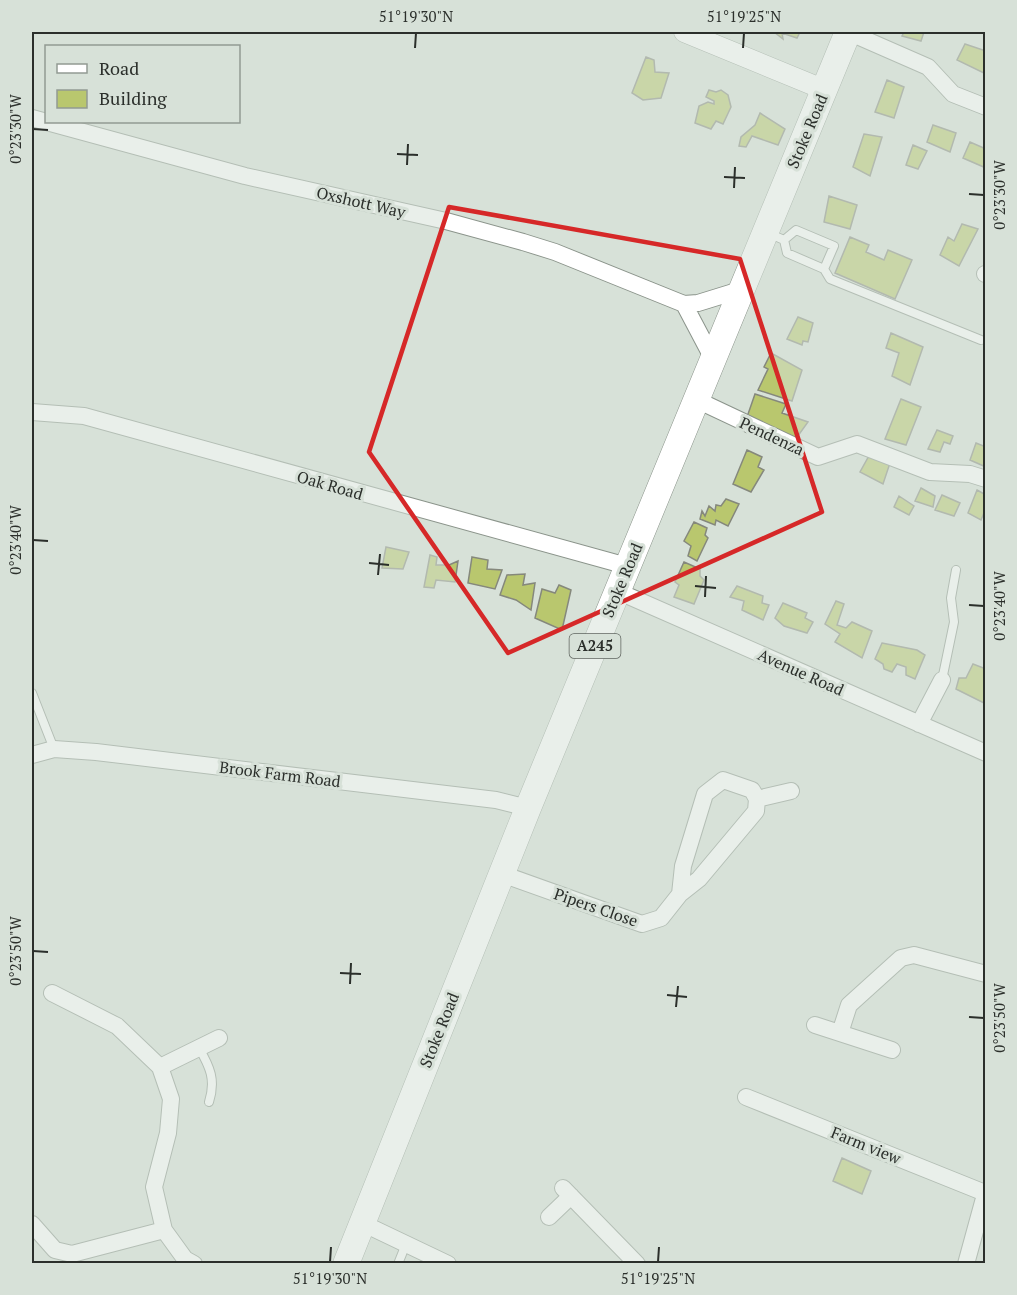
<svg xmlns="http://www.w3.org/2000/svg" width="1017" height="1295" font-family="'PT Serif',serif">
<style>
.building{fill:#b9c76e;stroke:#85887c;stroke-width:1.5}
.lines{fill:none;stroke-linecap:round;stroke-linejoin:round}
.service-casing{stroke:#8b948b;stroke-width:10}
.minor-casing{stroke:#8b948b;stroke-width:18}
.tertiary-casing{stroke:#8b948b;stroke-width:21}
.primary-casing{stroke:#8b948b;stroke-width:27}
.service{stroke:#fff;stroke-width:8}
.minor{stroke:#fff;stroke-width:16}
.tertiary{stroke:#fff;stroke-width:20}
.primary{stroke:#fff;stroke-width:26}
.marked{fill:none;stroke:#d62828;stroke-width:4.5;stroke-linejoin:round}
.ticks{fill:none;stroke:#2b2f2b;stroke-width:2}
.labels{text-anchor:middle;stroke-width:6;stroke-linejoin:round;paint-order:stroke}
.shield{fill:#d7e1d8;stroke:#5f645f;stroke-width:1.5}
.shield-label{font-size:15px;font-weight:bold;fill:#2b2f2b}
.street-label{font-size:16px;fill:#2b2f2b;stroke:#d7e1d8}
.neatline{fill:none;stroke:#2b2f2b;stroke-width:2}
.ticks-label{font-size:15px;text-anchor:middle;fill:#2b2f2b}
</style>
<rect width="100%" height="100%" fill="#d7e1d8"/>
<!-- building -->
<path class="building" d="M 774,32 L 800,32 L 797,38 L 782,33 L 783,39 Z
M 904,32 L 924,32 L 921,41 L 902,36 Z
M 965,44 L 986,51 L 986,74 L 957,60 Z
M 646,57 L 654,60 L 655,72 L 669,73 L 661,98 L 643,100 L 632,93 Z
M 887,80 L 904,87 L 894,118 L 875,112 Z
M 709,90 L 716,92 L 721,90 L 728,95 L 731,107 L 723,124 L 716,121 L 711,129 L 695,123 L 699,106 L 708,102 L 714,104 L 714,101 L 706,97 Z
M 760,113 L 785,129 L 778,145 L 752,136 L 746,147 L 739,146 L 741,137 L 755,125 Z
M 933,125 L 956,133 L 950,152 L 927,142 Z
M 864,134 L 882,137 L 870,176 L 853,167 Z
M 970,142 L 986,149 L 986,168 L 963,158 Z
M 913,145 L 927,151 L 918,169 L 906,165 Z
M 829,196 L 857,205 L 850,229 L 824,222 Z
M 962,224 L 978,229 L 959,266 L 940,255 L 948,237 L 954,241 Z
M 850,237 L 869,245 L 866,252 L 884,260 L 888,250 L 912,260 L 895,299 L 835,273 Z
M 798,317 L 813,323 L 808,342 L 803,341 L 802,345 L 787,339 Z
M 891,333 L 923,347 L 910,385 L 892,376 L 899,353 L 886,348 Z
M 771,353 L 802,370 L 792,401 L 758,390 L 768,369 L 764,367 Z
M 755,394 L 786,404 L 782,413 L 808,422 L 795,440 L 747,417 Z
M 901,399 L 921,407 L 906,445 L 885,439 Z
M 937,430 L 953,436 L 950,444 L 944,442 L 940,452 L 928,449 Z
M 976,443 L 986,447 L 986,467 L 970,460 Z
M 747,450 L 762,457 L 758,467 L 764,470 L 751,492 L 733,484 Z
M 870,454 L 890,463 L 883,484 L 860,472 Z
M 921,488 L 935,496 L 933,507 L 915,501 Z
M 977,490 L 986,495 L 986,508 L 981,520 L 968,513 Z
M 942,495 L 960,503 L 954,516 L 935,510 Z
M 899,496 L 914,506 L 909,515 L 894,507 Z
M 726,499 L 739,504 L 728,526 L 716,520 L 715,525 L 700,519 L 702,511 L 705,516 L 709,506 L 715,511 L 716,505 L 721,506 Z
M 694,522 L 707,528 L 705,535 L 708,538 L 697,561 L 688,556 L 691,546 L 684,541 Z
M 386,547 L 409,552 L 403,569 L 382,568 Z
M 430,555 L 437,557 L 436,565 L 449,565 L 458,561 L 455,582 L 436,580 L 434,588 L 424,587 Z
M 472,557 L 488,560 L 487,569 L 502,570 L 495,589 L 468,583 Z
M 684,562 L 700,569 L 700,576 L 704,580 L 694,604 L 674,597 L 679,585 L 675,582 Z
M 525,574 L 523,585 L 535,583 L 531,610 L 516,600 L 500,595 L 507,575 Z
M 559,585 L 571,590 L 562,630 L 535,618 L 542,589 L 555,593 Z
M 737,586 L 763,596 L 762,603 L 769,605 L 763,620 L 742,610 L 744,601 L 730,597 Z
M 836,601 L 844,604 L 837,625 L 846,628 L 852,622 L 872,631 L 862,658 L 835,642 L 840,634 L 825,624 Z
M 783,603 L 807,613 L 805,618 L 813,622 L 807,633 L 784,626 L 775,618 Z
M 882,643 L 917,650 L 925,655 L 915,679 L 906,675 L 906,667 L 897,664 L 892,672 L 884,669 L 883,664 L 875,659 Z
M 973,664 L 986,669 L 986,704 L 956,689 L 959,678 L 966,678 Z
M 842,1158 L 871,1171 L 862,1194 L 833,1181 Z"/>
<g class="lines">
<defs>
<path id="service" d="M 768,233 L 784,240 L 787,253 L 824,269 L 830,279 L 981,340
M 784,240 L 796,230 L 834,246 L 824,269
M 942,680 L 954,622 L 951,598 L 956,570
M 32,693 L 54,749
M 199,1048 C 210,1067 216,1080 209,1102
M 398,1264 L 406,1244"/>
<path id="minor" d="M 848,32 L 928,67 L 953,94 L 986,107
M 32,118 L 245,176 L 446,221 L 523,242 L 555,252 L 684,304 L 698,303 L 740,290
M 985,274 L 986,274
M 684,304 L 713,359
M 697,400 L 818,457 L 857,444 L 930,472 L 970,474 L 986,479
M 32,412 L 84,416 L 627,566
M 617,591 L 986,753
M 919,724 L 942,680
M 32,755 L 54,749 L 96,752 L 496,800 L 528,808
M 757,799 L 791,791
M 502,874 L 642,924 L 661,918 L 680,894 L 699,879 L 756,811 L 757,799 L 752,790 L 723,780 L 705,794 L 683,866 L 680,894
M 52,993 L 117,1026 L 160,1067 L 171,1099 L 168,1133 L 154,1187 L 164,1230 L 185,1259 L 194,1264
M 815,1025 L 892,1050
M 840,1033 L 849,1005 L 901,958 L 914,955 L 986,974
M 160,1067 L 219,1038
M 746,1097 L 985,1193
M 563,1188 L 637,1264
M 549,1217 L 571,1196
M 362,1223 L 448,1264
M 32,1224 L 55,1250 L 72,1254 L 164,1230
M 966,1264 L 986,1191"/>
<path id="tertiary" d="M 684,32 L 825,90"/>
<path id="primary" d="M 346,1264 L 528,808 L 848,32"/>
</defs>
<!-- service casing -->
<use href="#service" class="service-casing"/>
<!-- minor casing -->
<use href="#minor" class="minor-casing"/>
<!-- tertiary casing -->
<use href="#tertiary" class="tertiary-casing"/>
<!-- primary casing -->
<use href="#primary" class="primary-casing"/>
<!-- service -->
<use href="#service" class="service"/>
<!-- minor -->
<use href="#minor" class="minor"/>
<!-- tertiary -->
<use href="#tertiary" class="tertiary"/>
<!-- primary -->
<use href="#primary" class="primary"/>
</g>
<!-- marked area -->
<path d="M0 0H1017V1295H0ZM 449,207 L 740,259 L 822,512 L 508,653 L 369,452 Z" fill="#d7e1d8" fill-opacity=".55" fill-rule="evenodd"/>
<path class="marked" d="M 449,207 L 740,259 L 822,512 L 508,653 L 369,452 Z"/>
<!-- ticks -->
<path class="ticks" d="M 415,48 L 416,33M 743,48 L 744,33M 33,129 L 48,130M 397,154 L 418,155M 407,165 L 408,144M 724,177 L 745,178M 734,188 L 735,167M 969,194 L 984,195M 33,540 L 48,541M 369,563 L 389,565M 378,575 L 380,554M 695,586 L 716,588M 705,597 L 706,576M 969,605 L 984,606M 33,951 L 48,952M 340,973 L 361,974M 350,984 L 351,963M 667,995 L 687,997M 676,1007 L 678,986M 969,1017 L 984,1018M 330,1262 L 331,1247M 658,1262 L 659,1247"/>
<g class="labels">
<!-- shield labels -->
<rect class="shield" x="569.5" y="634" width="51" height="24" rx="4.5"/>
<g class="shield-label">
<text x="595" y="651">A245</text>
</g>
<!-- street labels -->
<g class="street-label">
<text transform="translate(807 131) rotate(-67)" y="6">Stoke Road</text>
<text transform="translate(361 202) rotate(13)" y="6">Oxshott Way</text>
<text transform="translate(772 436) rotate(25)" y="6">Pendenza</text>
<text transform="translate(330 485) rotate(16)" y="6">Oak Road</text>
<text transform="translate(622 580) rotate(-67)" y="6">Stoke Road</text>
<text transform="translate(801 672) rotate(24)" y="6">Avenue Road</text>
<text transform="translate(280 774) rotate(7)" y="6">Brook Farm Road</text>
<text transform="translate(596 907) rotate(19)" y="6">Pipers Close</text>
<text transform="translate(439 1030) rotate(-68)" y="6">Stoke Road</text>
<text transform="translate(866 1145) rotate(22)" y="6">Farm view</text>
</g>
</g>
<!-- border -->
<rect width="1017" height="1295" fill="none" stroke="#d7e1d8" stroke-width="66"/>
<!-- legend -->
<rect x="45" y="45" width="195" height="78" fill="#d7e1d8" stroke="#929a93" stroke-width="1.5"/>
<rect x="57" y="64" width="30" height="9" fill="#ffffff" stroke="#929a93" stroke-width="1.5"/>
<text x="99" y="75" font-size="18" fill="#2b2f2b">Road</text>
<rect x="57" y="90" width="30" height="18" fill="#b9c76e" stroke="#929a93" stroke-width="1.5"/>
<text x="99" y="105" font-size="18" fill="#2b2f2b">Building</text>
<rect x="33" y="33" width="951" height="1229" class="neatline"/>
<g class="ticks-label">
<text x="416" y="22">51°19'30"N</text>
<text x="744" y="22">51°19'25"N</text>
<text transform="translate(16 129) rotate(-90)" y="5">0°23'30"W</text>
<text transform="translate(1000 195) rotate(-90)" y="5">0°23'30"W</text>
<text transform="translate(16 540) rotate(-90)" y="5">0°23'40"W</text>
<text transform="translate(1000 606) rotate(-90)" y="5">0°23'40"W</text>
<text transform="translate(16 951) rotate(-90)" y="5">0°23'50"W</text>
<text transform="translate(1000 1018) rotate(-90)" y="5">0°23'50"W</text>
<text x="330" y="1284">51°19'30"N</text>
<text x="658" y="1284">51°19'25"N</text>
</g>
</svg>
